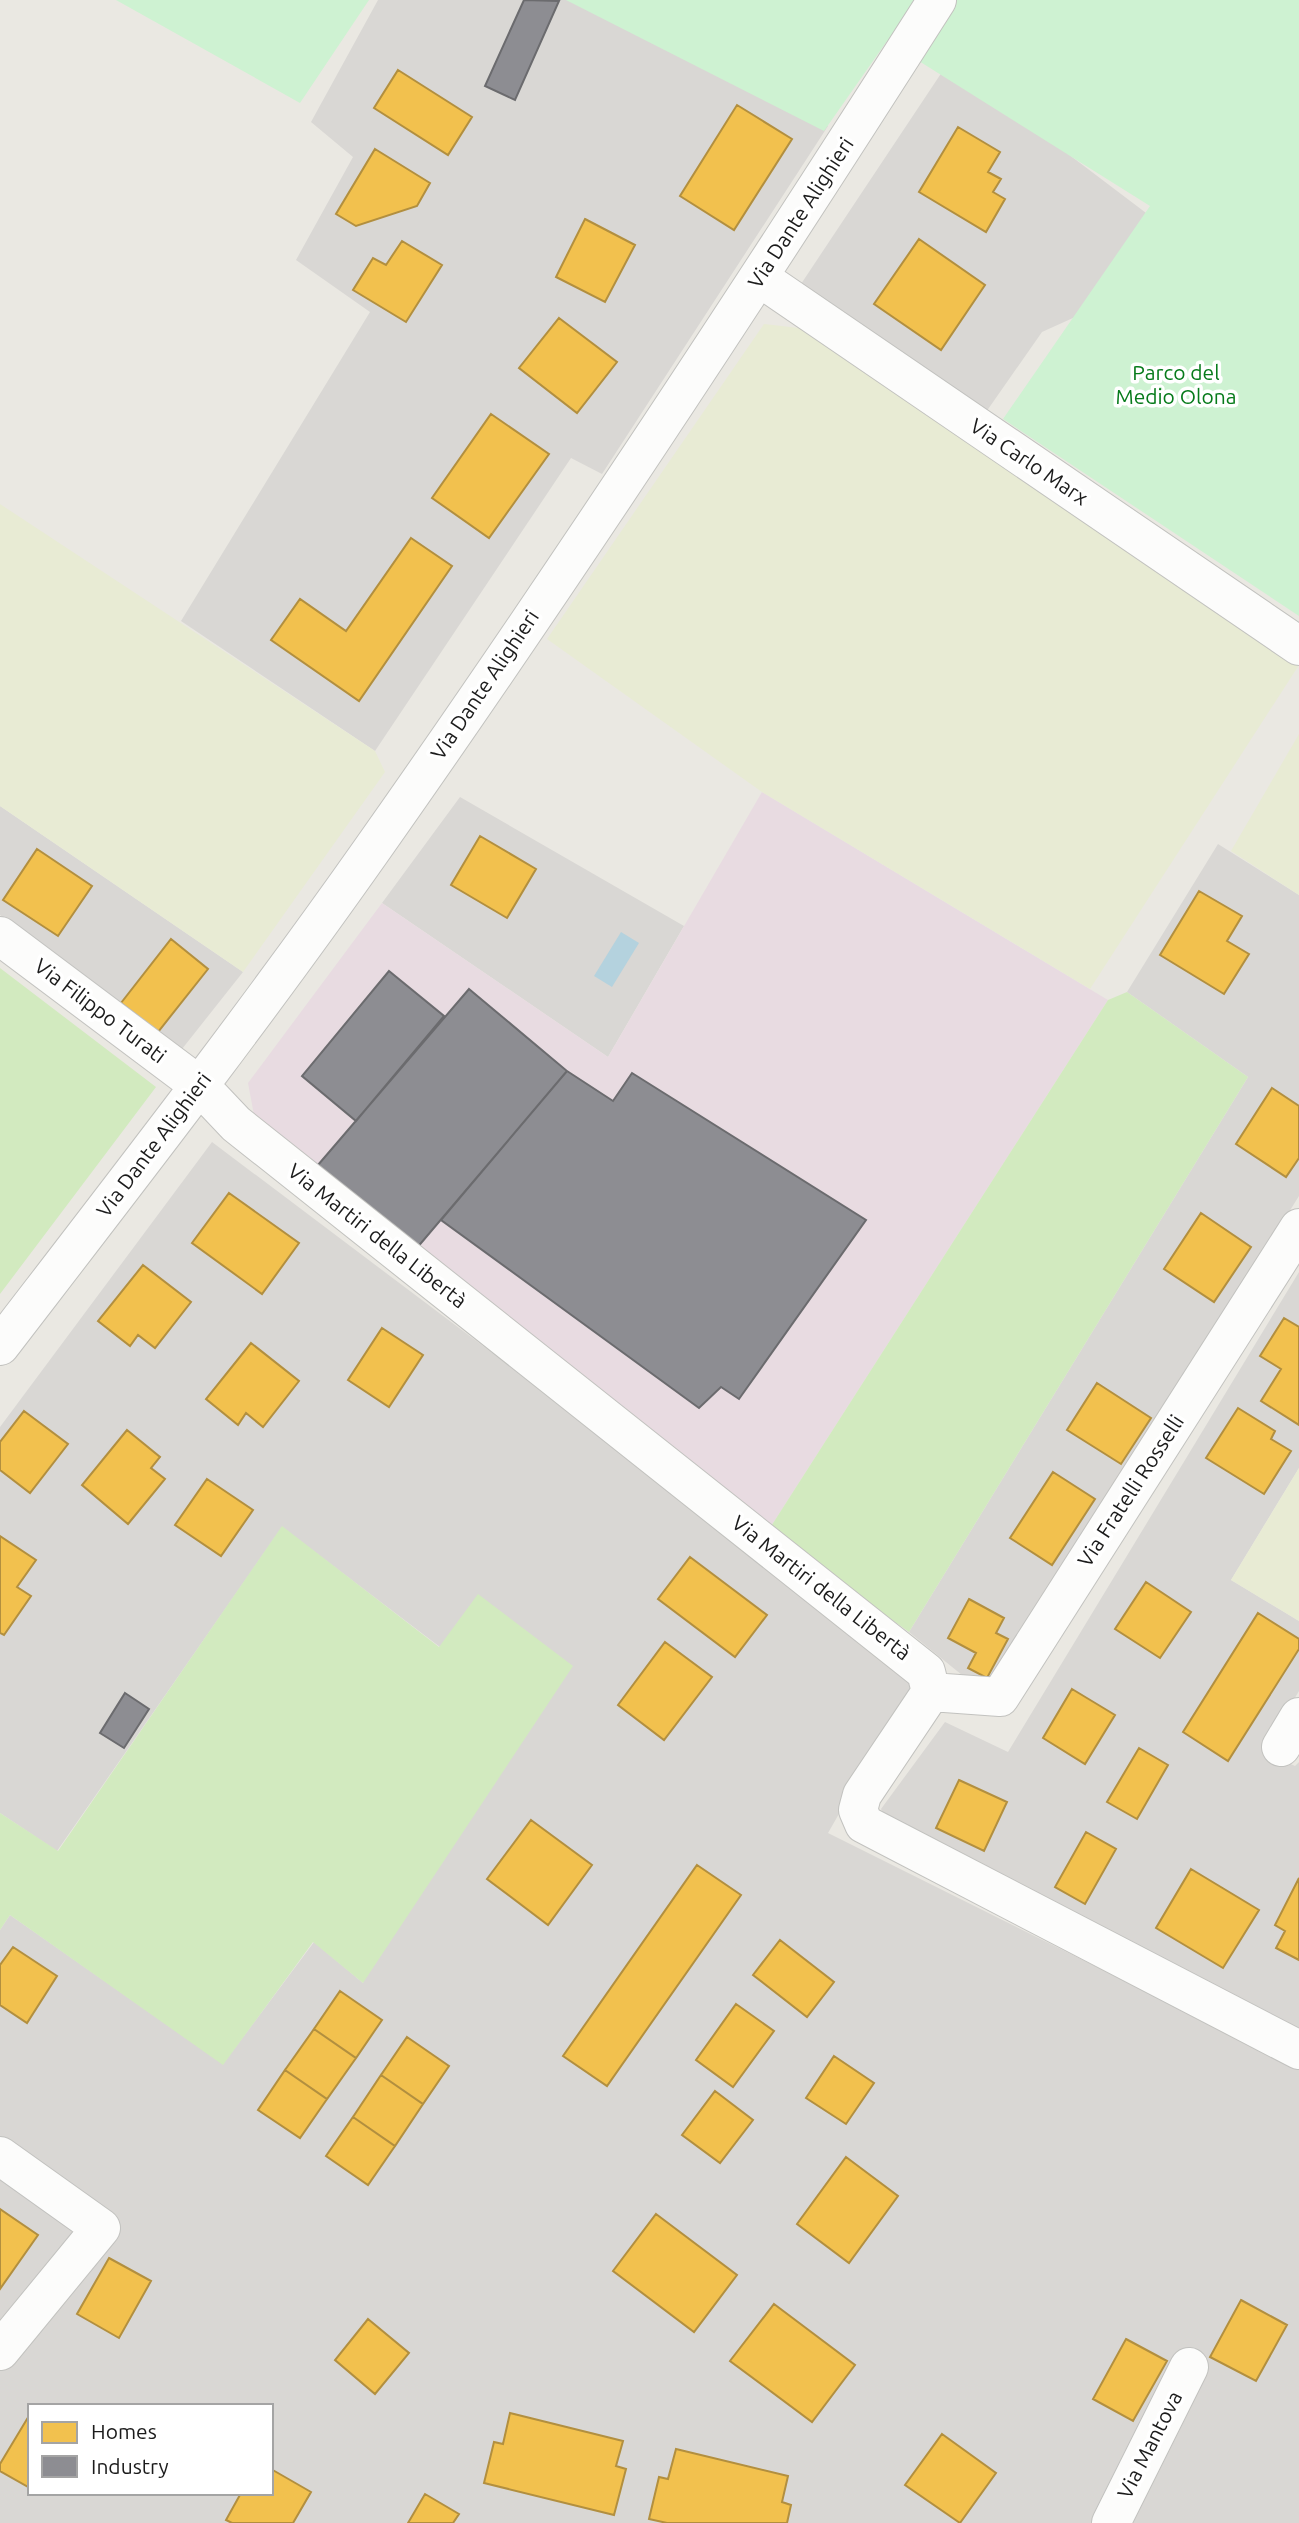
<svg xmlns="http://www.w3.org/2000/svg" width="1299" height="2523" font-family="Ubuntu,sans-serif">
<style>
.residential{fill:#d9d7d4;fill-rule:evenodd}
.industrial{fill:#e8dbe1}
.farmland{fill:#e8ebd4}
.grass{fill:#d2eabf}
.park{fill:#cef2d2}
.water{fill:#b4d2de}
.homes{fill:#f2c14e;stroke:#b28f3f;stroke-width:2}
.industry{fill:#8d8d92;stroke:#6b6b6e;stroke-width:2}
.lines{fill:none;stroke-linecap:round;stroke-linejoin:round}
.minor-casing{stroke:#c2c2bf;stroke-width:40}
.minor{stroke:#fcfcfb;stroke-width:38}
.labels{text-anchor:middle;stroke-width:7;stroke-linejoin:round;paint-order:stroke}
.street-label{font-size:21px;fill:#1b1b1b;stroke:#fff}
.park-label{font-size:21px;fill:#077b1b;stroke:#fff}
</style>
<rect width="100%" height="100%" fill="#eae8e2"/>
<!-- residential -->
<path class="residential" d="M 378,0 L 570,0 L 828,126 L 602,474 L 571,458 L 375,751 L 181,621 L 370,312 L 296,260 L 353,157 L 311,122 Z
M 948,63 L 1154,219 L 1095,308 L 1042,332 L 984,415 L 801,284 Z
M 460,797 L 684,926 L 608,1057 L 382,903 Z
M 0,806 L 243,972 L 182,1049 L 0,915 Z
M 1218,844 L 1299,895 L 1299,1196 L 993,1685 L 978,1688 L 909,1632 L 1248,1077 L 1127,992 Z
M 212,1142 L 641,1465 L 914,1683 L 828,1833 L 1299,2068 L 1299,2523 L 0,2523 L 0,1930 L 10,1915 L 223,2064 L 314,1942 L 363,1983 L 440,1647 L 282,1527 L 57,1851 L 0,1813 L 0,1427 ZM 30,2406 L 271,2406 L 271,2493 L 30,2493 Z
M 1299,1272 L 1299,1468 L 1231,1580 L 1299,1621 L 1299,1691 L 1263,1751 L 1295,1766 L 1299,1762 L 1299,2033 L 889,1825 L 881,1809 L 945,1722 L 1008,1752 Z"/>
<!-- industrial -->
<path class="industrial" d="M 762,792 L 1108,1000 L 768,1531 L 254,1115 L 248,1083 L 382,903 L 608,1057 Z"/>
<!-- farmland -->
<path class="farmland" d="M 764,324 L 799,328 L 1299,665 L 1090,989 L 762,792 L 547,639 Z
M 0,504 L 375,751 L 385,772 L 243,972 L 0,806 Z
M 1299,734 L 1299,895 L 1231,851 Z
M 1299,1468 L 1299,1621 L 1231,1580 Z"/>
<!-- grass -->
<path class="grass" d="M 0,968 L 156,1087 L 0,1294 Z
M 1127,992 L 1248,1077 L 909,1632 L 768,1531 L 1108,1000 Z
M 282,1526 L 439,1647 L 478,1594 L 573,1666 L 363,1983 L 313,1942 L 223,2065 L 10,1915 L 0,1930 L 0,1813 L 58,1851 Z"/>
<!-- park -->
<path class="park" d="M 116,0 L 369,0 L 300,103 Z
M 566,0 L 1299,0 L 1299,616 L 1003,419 L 1150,206 L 887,41 L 824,131 Z"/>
<!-- water -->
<path class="water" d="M 621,932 L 639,943 L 612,987 L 594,976 Z"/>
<!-- homes -->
<path class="homes" d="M 398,70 L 472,117 L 448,155 L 374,108 Z
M 737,105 L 792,139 L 734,230 L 680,196 Z
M 958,127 L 1000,152 L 988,172 L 1001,179 L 993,192 L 1005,199 L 986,232 L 919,192 Z
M 375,149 L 430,183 L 417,206 L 356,226 L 336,214 Z
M 585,219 L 635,245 L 605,302 L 556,277 Z
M 919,239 L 985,285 L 941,350 L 874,304 Z
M 402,241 L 442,265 L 406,322 L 353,290 L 373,258 L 386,265 Z
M 559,318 L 617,362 L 577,413 L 519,368 Z
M 491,414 L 549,454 L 489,538 L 432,498 Z
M 411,538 L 452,566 L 359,701 L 271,640 L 300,599 L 346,631 Z
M 480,836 L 536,869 L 507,918 L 451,885 Z
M 37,849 L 92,886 L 58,936 L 3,900 Z
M 1199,891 L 1242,916 L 1227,941 L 1249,954 L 1224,994 L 1160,955 Z
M 171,939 L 208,969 L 158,1032 L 121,1003 Z
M 1272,1088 L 1299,1106 L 1299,1158 L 1286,1177 L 1236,1144 Z
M 229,1193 L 299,1243 L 262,1294 L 192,1243 Z
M 1201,1213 L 1251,1247 L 1214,1302 L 1164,1269 Z
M 143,1265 L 191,1302 L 155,1348 L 138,1335 L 130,1346 L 98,1321 Z
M 1284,1318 L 1299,1327 L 1299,1425 L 1261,1401 L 1281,1369 L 1260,1356 Z
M 382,1328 L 423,1355 L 389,1407 L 348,1380 Z
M 251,1343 L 299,1381 L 263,1427 L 246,1413 L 238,1425 L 206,1399 Z
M 1097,1383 L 1151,1418 L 1121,1464 L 1067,1430 Z
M 1238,1408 L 1275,1431 L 1271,1439 L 1291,1451 L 1264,1494 L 1206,1458 Z
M 24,1411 L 68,1444 L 30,1493 L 0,1470 L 0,1442 Z
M 127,1430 L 160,1457 L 151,1468 L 165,1479 L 128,1524 L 82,1485 Z
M 1053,1472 L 1095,1499 L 1052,1565 L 1010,1538 Z
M 207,1479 L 253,1510 L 221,1556 L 175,1525 Z
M 0,1536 L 36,1560 L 17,1587 L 31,1596 L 4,1635 L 0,1633 Z
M 690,1557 L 767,1615 L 735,1657 L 658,1599 Z
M 1146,1582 L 1191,1612 L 1160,1658 L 1115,1629 Z
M 969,1599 L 1004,1618 L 996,1633 L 1008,1639 L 987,1678 L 968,1668 L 976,1653 L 948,1638 Z
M 1258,1613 L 1299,1639 L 1299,1649 L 1228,1761 L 1183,1732 Z
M 665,1642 L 712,1677 L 664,1740 L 618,1705 Z
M 1072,1689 L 1115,1715 L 1085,1764 L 1043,1738 Z
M 1139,1748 L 1168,1765 L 1137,1819 L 1107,1802 Z
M 959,1780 L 1007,1802 L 984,1851 L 936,1828 Z
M 531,1820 L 592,1865 L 548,1925 L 487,1879 Z
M 1086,1832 L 1116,1849 L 1085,1904 L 1055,1887 Z
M 697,1865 L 741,1895 L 607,2086 L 563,2056 Z
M 1191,1869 L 1259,1910 L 1223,1968 L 1156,1928 Z
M 1299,1878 L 1299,1960 L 1276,1948 L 1285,1931 L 1275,1925 Z
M 780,1940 L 834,1982 L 807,2017 L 753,1975 Z
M 13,1947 L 57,1976 L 27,2023 L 0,2005 L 0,1965 Z
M 340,1991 L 382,2020 L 356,2058 L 314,2029 Z
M 736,2004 L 774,2031 L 733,2087 L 696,2060 Z
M 314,2029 L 356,2058 L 327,2099 L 285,2070 Z
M 407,2037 L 449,2066 L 423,2104 L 381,2075 Z
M 834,2056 L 874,2083 L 846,2124 L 806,2098 Z
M 285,2070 L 327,2099 L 300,2138 L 258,2110 Z
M 381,2075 L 423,2104 L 395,2146 L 353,2117 Z
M 715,2091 L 753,2120 L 720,2163 L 682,2135 Z
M 353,2117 L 395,2146 L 368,2185 L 326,2156 Z
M 846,2157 L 898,2196 L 849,2263 L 797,2224 Z
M 0,2209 L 38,2235 L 0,2289 Z
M 656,2214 L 737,2275 L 694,2332 L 613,2271 Z
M 109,2258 L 151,2281 L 119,2338 L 77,2314 Z
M 1241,2300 L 1287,2325 L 1256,2381 L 1210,2357 Z
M 774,2304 L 855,2365 L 812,2422 L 730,2361 Z
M 368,2319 L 409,2353 L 375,2394 L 335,2360 Z
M 1126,2339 L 1167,2361 L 1133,2421 L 1093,2399 Z
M 510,2413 L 623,2441 L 616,2466 L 626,2469 L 614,2515 L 484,2483 L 494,2442 L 503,2444 Z
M 30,2414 L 30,2488 L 0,2471 L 0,2464 Z
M 942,2434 L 996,2473 L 960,2523 L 905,2485 Z
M 676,2449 L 788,2476 L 782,2502 L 791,2505 L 787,2523 L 667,2523 L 649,2519 L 659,2477 L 668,2479 Z
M 271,2469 L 311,2492 L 293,2523 L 232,2523 L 226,2520 L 241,2493 L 271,2493 Z
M 425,2494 L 459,2514 L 453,2523 L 408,2523 Z"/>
<!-- industry -->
<path class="industry" d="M 524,0 L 559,1 L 515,100 L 485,86 Z
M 389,971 L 444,1016 L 356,1121 L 302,1076 Z
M 469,989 L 567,1071 L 416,1249 L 318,1165 Z
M 567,1071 L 613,1101 L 632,1073 L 866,1220 L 739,1399 L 721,1387 L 699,1408 L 441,1220 Z
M 125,1693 L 149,1709 L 124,1748 L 100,1733 Z"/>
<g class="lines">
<defs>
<path id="minor" d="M 760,278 L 1299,646
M 0,936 L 200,1086 L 236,1124 L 926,1672 L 931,1692 L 862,1795 L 858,1810 L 864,1824 L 1299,2050
M 0,1346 C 126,1182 252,1020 371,851 C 567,573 754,287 937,0
M 931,1692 L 1000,1697 L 1299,1228
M 1281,1747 L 1299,1717
M 0,2156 L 101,2228 L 0,2351
M 1111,2523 L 1189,2367"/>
</defs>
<!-- minor casing -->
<use href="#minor" class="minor-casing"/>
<!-- minor -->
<use href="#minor" class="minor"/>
</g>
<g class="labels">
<!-- street labels -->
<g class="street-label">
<text transform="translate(801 213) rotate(-57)" y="7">Via Dante Alighieri</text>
<text transform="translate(1029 462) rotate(34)" y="7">Via Carlo Marx</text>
<text transform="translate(485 685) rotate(-56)" y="7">Via Dante Alighieri</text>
<text transform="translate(100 1011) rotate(37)" y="7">Via Filippo Turati</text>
<text transform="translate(154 1145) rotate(-53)" y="7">Via Dante Alighieri</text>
<text transform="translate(377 1236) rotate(38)" y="7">Via Martiri della Libertà</text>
<text transform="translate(1131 1491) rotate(-57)" y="7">Via Fratelli Rosselli</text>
<text transform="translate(821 1588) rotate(38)" y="7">Via Martiri della Libertà</text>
<text transform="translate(1150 2445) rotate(-63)" y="7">Via Mantova</text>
</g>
<!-- park labels -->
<g class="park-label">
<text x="1176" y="380">Parco del<tspan x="1176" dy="24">Medio Olona</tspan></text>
</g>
</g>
<!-- legend -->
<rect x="28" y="2404" width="245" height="91" fill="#ffffff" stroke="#a4a4a4" stroke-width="2"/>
<rect x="42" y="2422" width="35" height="21" fill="#f2c14e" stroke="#a4a4a4" stroke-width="2"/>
<text x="91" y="2439" font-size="21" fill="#1b1b1b">Homes</text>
<rect x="42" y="2456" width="35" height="21" fill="#8d8d92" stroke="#a4a4a4" stroke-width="2"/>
<text x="91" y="2474" font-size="21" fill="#1b1b1b">Industry</text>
</svg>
